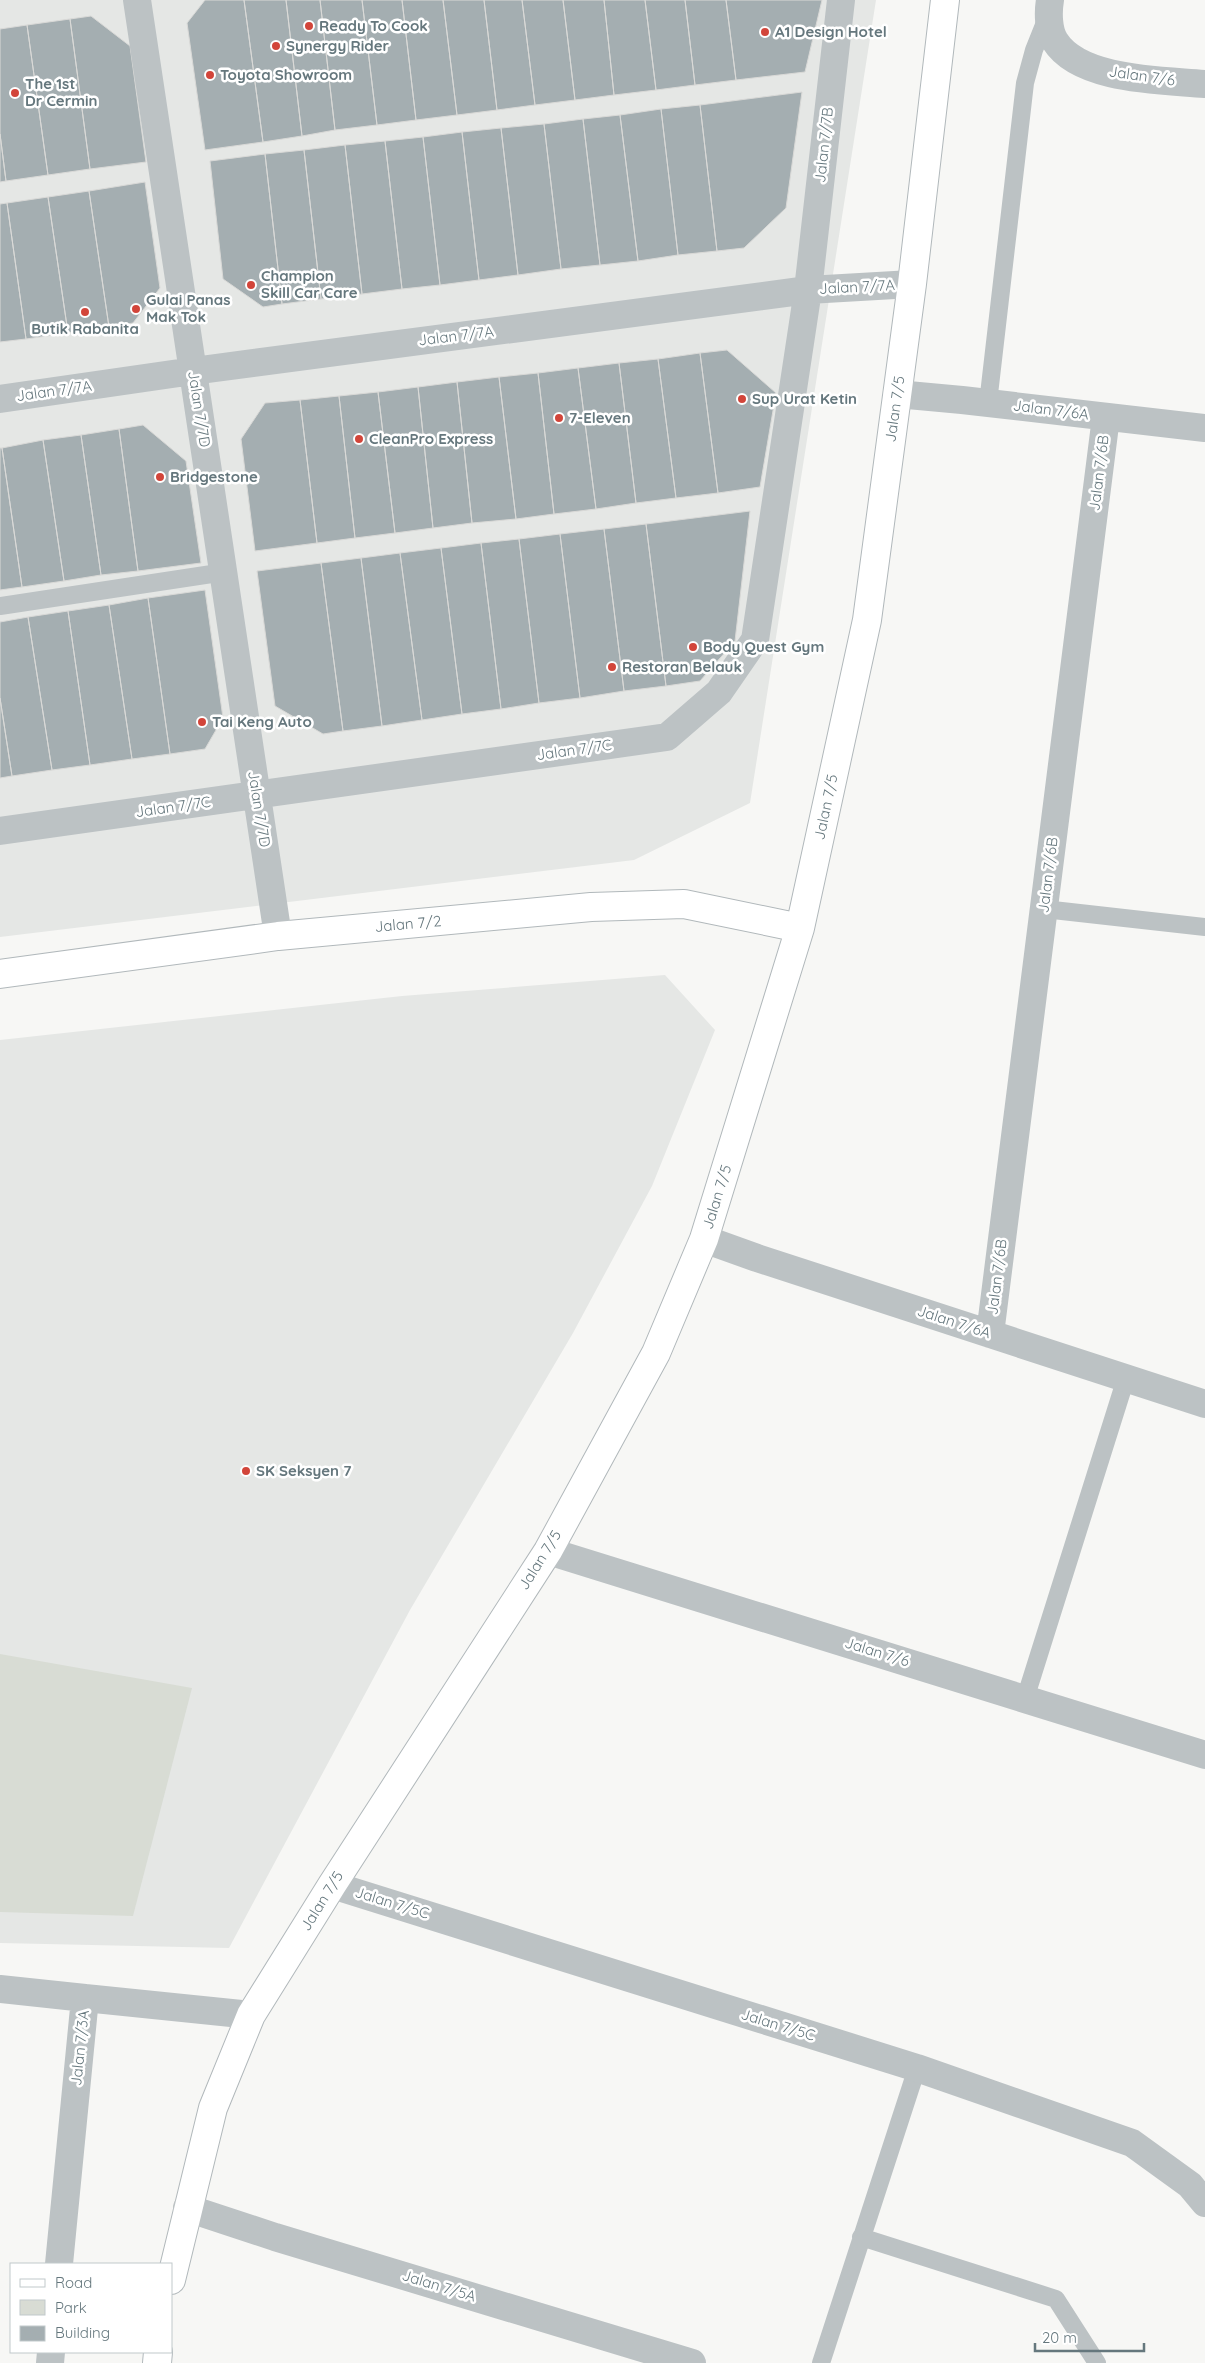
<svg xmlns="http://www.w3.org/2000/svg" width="1205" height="2363" font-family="Quicksand,sans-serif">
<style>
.built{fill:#e5e7e5}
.green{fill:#d8dcd4}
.building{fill:#a4aeb1;stroke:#d9d9d7}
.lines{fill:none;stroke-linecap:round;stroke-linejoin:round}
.secondary-casing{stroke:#b1b8bb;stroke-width:30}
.lane{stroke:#bcc2c4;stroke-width:18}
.street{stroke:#bcc2c4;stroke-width:28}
.secondary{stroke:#fff;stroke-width:28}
.poi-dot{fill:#d2453a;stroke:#fff;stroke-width:2}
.labels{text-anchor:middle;stroke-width:5;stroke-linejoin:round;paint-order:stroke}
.poi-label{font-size:15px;font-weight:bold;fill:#65777d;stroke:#fff;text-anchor:start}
.street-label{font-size:15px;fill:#65777d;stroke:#fff}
</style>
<rect width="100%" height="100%" fill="#f7f7f5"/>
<!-- built -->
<path class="built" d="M 0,0 L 876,0 L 750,803 L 634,860 L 0,937 Z
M 665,975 L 715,1030 L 652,1186 L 573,1333 L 410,1610 L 229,1948 L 0,1943 L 0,1040 L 402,996 Z"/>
<!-- green -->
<path class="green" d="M 0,1654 L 192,1688 L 133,1916 L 0,1912 Z"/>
<!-- building -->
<path class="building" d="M 205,0 L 244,0 L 263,142 L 205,150 L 187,23 Z
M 244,0 L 286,0 L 302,136 L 263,142 Z
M 286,0 L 320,0 L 335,130 L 302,136 Z
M 320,0 L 362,0 L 377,125 L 335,130 Z
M 362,0 L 402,0 L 416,120 L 377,125 Z
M 402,0 L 443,0 L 457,115 L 416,120 Z
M 443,0 L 484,0 L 497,110 L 457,115 Z
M 484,0 L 522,0 L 535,105 L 497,110 Z
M 522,0 L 563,0 L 575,100 L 535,105 Z
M 563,0 L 604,0 L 614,95 L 575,100 Z
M 604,0 L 645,0 L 656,90 L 614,95 Z
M 645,0 L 685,0 L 695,85 L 656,90 Z
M 685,0 L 726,0 L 736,80 L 695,85 Z
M 726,0 L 822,0 L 805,72 L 736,80 Z
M 91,16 L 130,46 L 146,162 L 90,169 L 70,19 Z
M 70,19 L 90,169 L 48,175 L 27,25 Z
M 27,25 L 48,175 L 6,181 L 0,134 L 0,29 Z
M 802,92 L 786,208 L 744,248 L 717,251 L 700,105 Z
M 700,105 L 717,251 L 678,255 L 661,109 Z
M 661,109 L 678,255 L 638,261 L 620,115 Z
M 620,115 L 638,261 L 600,265 L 583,119 Z
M 583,119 L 600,265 L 561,269 L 544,124 Z
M 544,124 L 561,269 L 518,275 L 501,128 Z
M 501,128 L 518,275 L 479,280 L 462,132 Z
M 462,132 L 479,280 L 440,285 L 423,137 Z
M 0,134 L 6,181 L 0,182 Z
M 423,137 L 440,285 L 402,289 L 385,141 Z
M 385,141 L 402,289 L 362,294 L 345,145 Z
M 345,145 L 362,294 L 321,299 L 304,150 Z
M 304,150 L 321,299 L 282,304 L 265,154 Z
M 265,154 L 282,304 L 263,307 L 223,279 L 210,161 Z
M 145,182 L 160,288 L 133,323 L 109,327 L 89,191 Z
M 89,191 L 109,327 L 68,333 L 48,197 Z
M 48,197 L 68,333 L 26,339 L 7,203 Z
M 7,203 L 26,339 L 0,342 L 0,204 Z
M 727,350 L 776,393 L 760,487 L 718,493 L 700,353 Z
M 700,353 L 718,493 L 676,498 L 658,359 Z
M 658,359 L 676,498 L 636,503 L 619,363 Z
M 619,363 L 636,503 L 596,509 L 578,368 Z
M 578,368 L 596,509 L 554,514 L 538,373 Z
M 538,373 L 554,514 L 516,519 L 499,377 Z
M 499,377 L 516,519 L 472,523 L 457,382 Z
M 457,382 L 472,523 L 433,528 L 418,387 Z
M 418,387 L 433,528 L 395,533 L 378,392 Z
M 378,392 L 395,533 L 355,538 L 339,396 Z
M 339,396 L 355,538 L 317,543 L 300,400 Z
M 300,400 L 317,543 L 255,551 L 241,439 L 265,403 Z
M 143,425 L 186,461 L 201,563 L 138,571 L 119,429 Z
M 119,429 L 138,571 L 101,575 L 81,435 Z
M 81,435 L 101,575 L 64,581 L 43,440 Z
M 43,440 L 64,581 L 22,587 L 2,448 Z
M 0,448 L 2,448 L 22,587 L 0,590 Z
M 750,511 L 735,641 L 700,681 L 666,686 L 646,524 Z
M 646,524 L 666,686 L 624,691 L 604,529 Z
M 604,529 L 624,691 L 580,698 L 560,534 Z
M 560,534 L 580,698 L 539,703 L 519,539 Z
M 519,539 L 539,703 L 501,709 L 481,543 Z
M 481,543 L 501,709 L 462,714 L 441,548 Z
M 441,548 L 462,714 L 422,720 L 400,553 Z
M 400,553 L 422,720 L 382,726 L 361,558 Z
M 361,558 L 382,726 L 343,731 L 321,563 Z
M 321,563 L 343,731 L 323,734 L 275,706 L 257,571 Z
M 205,590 L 223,718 L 205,749 L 170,754 L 148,598 Z
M 148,598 L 170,754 L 132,759 L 109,605 Z
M 109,605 L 132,759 L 90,765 L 68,611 Z
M 68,611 L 90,765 L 52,770 L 28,617 Z
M 28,617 L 52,770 L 12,776 L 0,698 L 0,622 Z
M 0,698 L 12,776 L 0,778 Z"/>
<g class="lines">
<defs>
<path id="secondary" d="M 0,974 L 278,936 L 591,907 L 684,904 L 800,928
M 171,2280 L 213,2108 L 251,2015 L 332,1885 L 548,1551 L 656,1353 L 704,1239 L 800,928 L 867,620 L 912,284 L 945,0
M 157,2363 L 158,2352"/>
</defs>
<!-- secondary casing -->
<use href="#secondary" class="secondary-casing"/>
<!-- lane -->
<path class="lane" d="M 988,403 L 1025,83 L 1034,50 L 1048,15
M 0,606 L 225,572
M 1044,909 L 1205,927
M 1025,1699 L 1126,1378
M 861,2237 L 1056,2299 L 1097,2363
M 821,2363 L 917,2068"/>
<!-- street -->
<path class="street" d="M 137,0 L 278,936
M 1050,0 C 1048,12 1048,30 1055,41 C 1080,81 1163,80 1205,84
M 897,394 L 962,400 L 1205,428
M 0,399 L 193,371 L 808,290 L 912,284
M 0,831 L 667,737 L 719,692 L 755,640 L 808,290 L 841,0
M 704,1239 L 757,1258 L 1205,1404
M 990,1334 L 1106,417
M 548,1551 L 1205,1755
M 332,1885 L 917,2068 L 1132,2143 L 1190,2185 L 1205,2203
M 0,1989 L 85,1998
M 187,2208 L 275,2237 L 692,2363
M 59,2264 L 85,1998 L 251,2015
M 50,2363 L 51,2352"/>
<!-- secondary -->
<use href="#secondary" class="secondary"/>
</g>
<!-- markers -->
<g class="poi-dot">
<circle cx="309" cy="26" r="5"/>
<circle cx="765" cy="32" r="5"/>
<circle cx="276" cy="46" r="5"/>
<circle cx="210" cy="75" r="5"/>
<circle cx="15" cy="93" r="5"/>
<circle cx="251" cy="285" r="5"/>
<circle cx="136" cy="309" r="5"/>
<circle cx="85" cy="312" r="5"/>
<circle cx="742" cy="399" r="5"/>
<circle cx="559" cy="418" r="5"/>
<circle cx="359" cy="439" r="5"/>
<circle cx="160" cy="477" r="5"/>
<circle cx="693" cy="647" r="5"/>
<circle cx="612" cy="667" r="5"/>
<circle cx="202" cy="722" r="5"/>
<circle cx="246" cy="1471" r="5"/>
</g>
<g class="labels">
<!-- poi labels -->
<g class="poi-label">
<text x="319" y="31">Ready To Cook</text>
<text x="775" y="37">A1 Design Hotel</text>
<text x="286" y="51">Synergy Rider</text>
<text x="220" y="80">Toyota Showroom</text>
<text x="25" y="89">The 1st<tspan x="25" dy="17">Dr Cermin</tspan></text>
<text x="261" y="281">Champion<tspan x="261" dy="17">Skill Car Care</tspan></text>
<text x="146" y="305">Gulai Panas<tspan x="146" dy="17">Mak Tok</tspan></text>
<text x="85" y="334" text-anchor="middle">Butik Rabanita</text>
<text x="752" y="404">Sup Urat Ketin</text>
<text x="569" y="423">7-Eleven</text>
<text x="369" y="444">CleanPro Express</text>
<text x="170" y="482">Bridgestone</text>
<text x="703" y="652">Body Quest Gym</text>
<text x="622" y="672">Restoran Belauk</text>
<text x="212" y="727">Tai Keng Auto</text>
<text x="256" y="1476">SK Seksyen 7</text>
</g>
<!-- street labels -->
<g class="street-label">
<text transform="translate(1142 76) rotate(8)" y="5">Jalan 7/6</text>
<text transform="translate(824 145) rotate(-84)" y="5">Jalan 7/7B</text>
<text transform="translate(857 287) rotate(-3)" y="5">Jalan 7/7A</text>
<text transform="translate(456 336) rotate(-7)" y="5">Jalan 7/7A</text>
<text transform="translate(54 391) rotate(-8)" y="5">Jalan 7/7A</text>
<text transform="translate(199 409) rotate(81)" y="5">Jalan 7/7D</text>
<text transform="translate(895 409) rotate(-82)" y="5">Jalan 7/5</text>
<text transform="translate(1051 410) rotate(7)" y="5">Jalan 7/6A</text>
<text transform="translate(1099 473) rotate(-83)" y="5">Jalan 7/6B</text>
<text transform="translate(574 750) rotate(-8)" y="5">Jalan 7/7C</text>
<text transform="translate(173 807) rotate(-8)" y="5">Jalan 7/7C</text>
<text transform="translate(826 807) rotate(-78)" y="5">Jalan 7/5</text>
<text transform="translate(259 809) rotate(81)" y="5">Jalan 7/7D</text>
<text transform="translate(1048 875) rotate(-83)" y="5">Jalan 7/6B</text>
<text transform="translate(408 924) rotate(-5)" y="5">Jalan 7/2</text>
<text transform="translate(717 1197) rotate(-73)" y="5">Jalan 7/5</text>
<text transform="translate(997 1277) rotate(-83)" y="5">Jalan 7/6B</text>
<text transform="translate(954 1322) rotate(18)" y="5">Jalan 7/6A</text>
<text transform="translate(540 1560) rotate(-58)" y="5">Jalan 7/5</text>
<text transform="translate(877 1652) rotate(17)" y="5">Jalan 7/6</text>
<text transform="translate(322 1901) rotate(-58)" y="5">Jalan 7/5</text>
<text transform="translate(392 1903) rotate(17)" y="5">Jalan 7/5C</text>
<text transform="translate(778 2025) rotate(17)" y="5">Jalan 7/5C</text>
<text transform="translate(80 2048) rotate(-84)" y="5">Jalan 7/3A</text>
<text transform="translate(439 2286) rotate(17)" y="5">Jalan 7/5A</text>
</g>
</g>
<!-- legend -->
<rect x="10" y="2263" width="162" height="90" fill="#ffffff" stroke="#c1c9cb"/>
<rect x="20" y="2279" width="25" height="8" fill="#ffffff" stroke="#c1c9cb"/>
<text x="55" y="2288" font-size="15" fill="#65777d">Road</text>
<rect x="20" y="2300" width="25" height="15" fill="#d8dcd4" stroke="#c1c9cb"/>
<text x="55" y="2313" font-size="15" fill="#65777d">Park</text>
<rect x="20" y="2326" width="25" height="15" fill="#a4aeb1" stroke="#c1c9cb"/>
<text x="55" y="2338" font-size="15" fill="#65777d">Building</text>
<!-- scale -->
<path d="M1035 2343v8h109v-8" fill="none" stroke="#65777d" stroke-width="2.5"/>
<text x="1042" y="2343" font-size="15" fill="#65777d" stroke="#ffffff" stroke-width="4" paint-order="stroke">20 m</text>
</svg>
